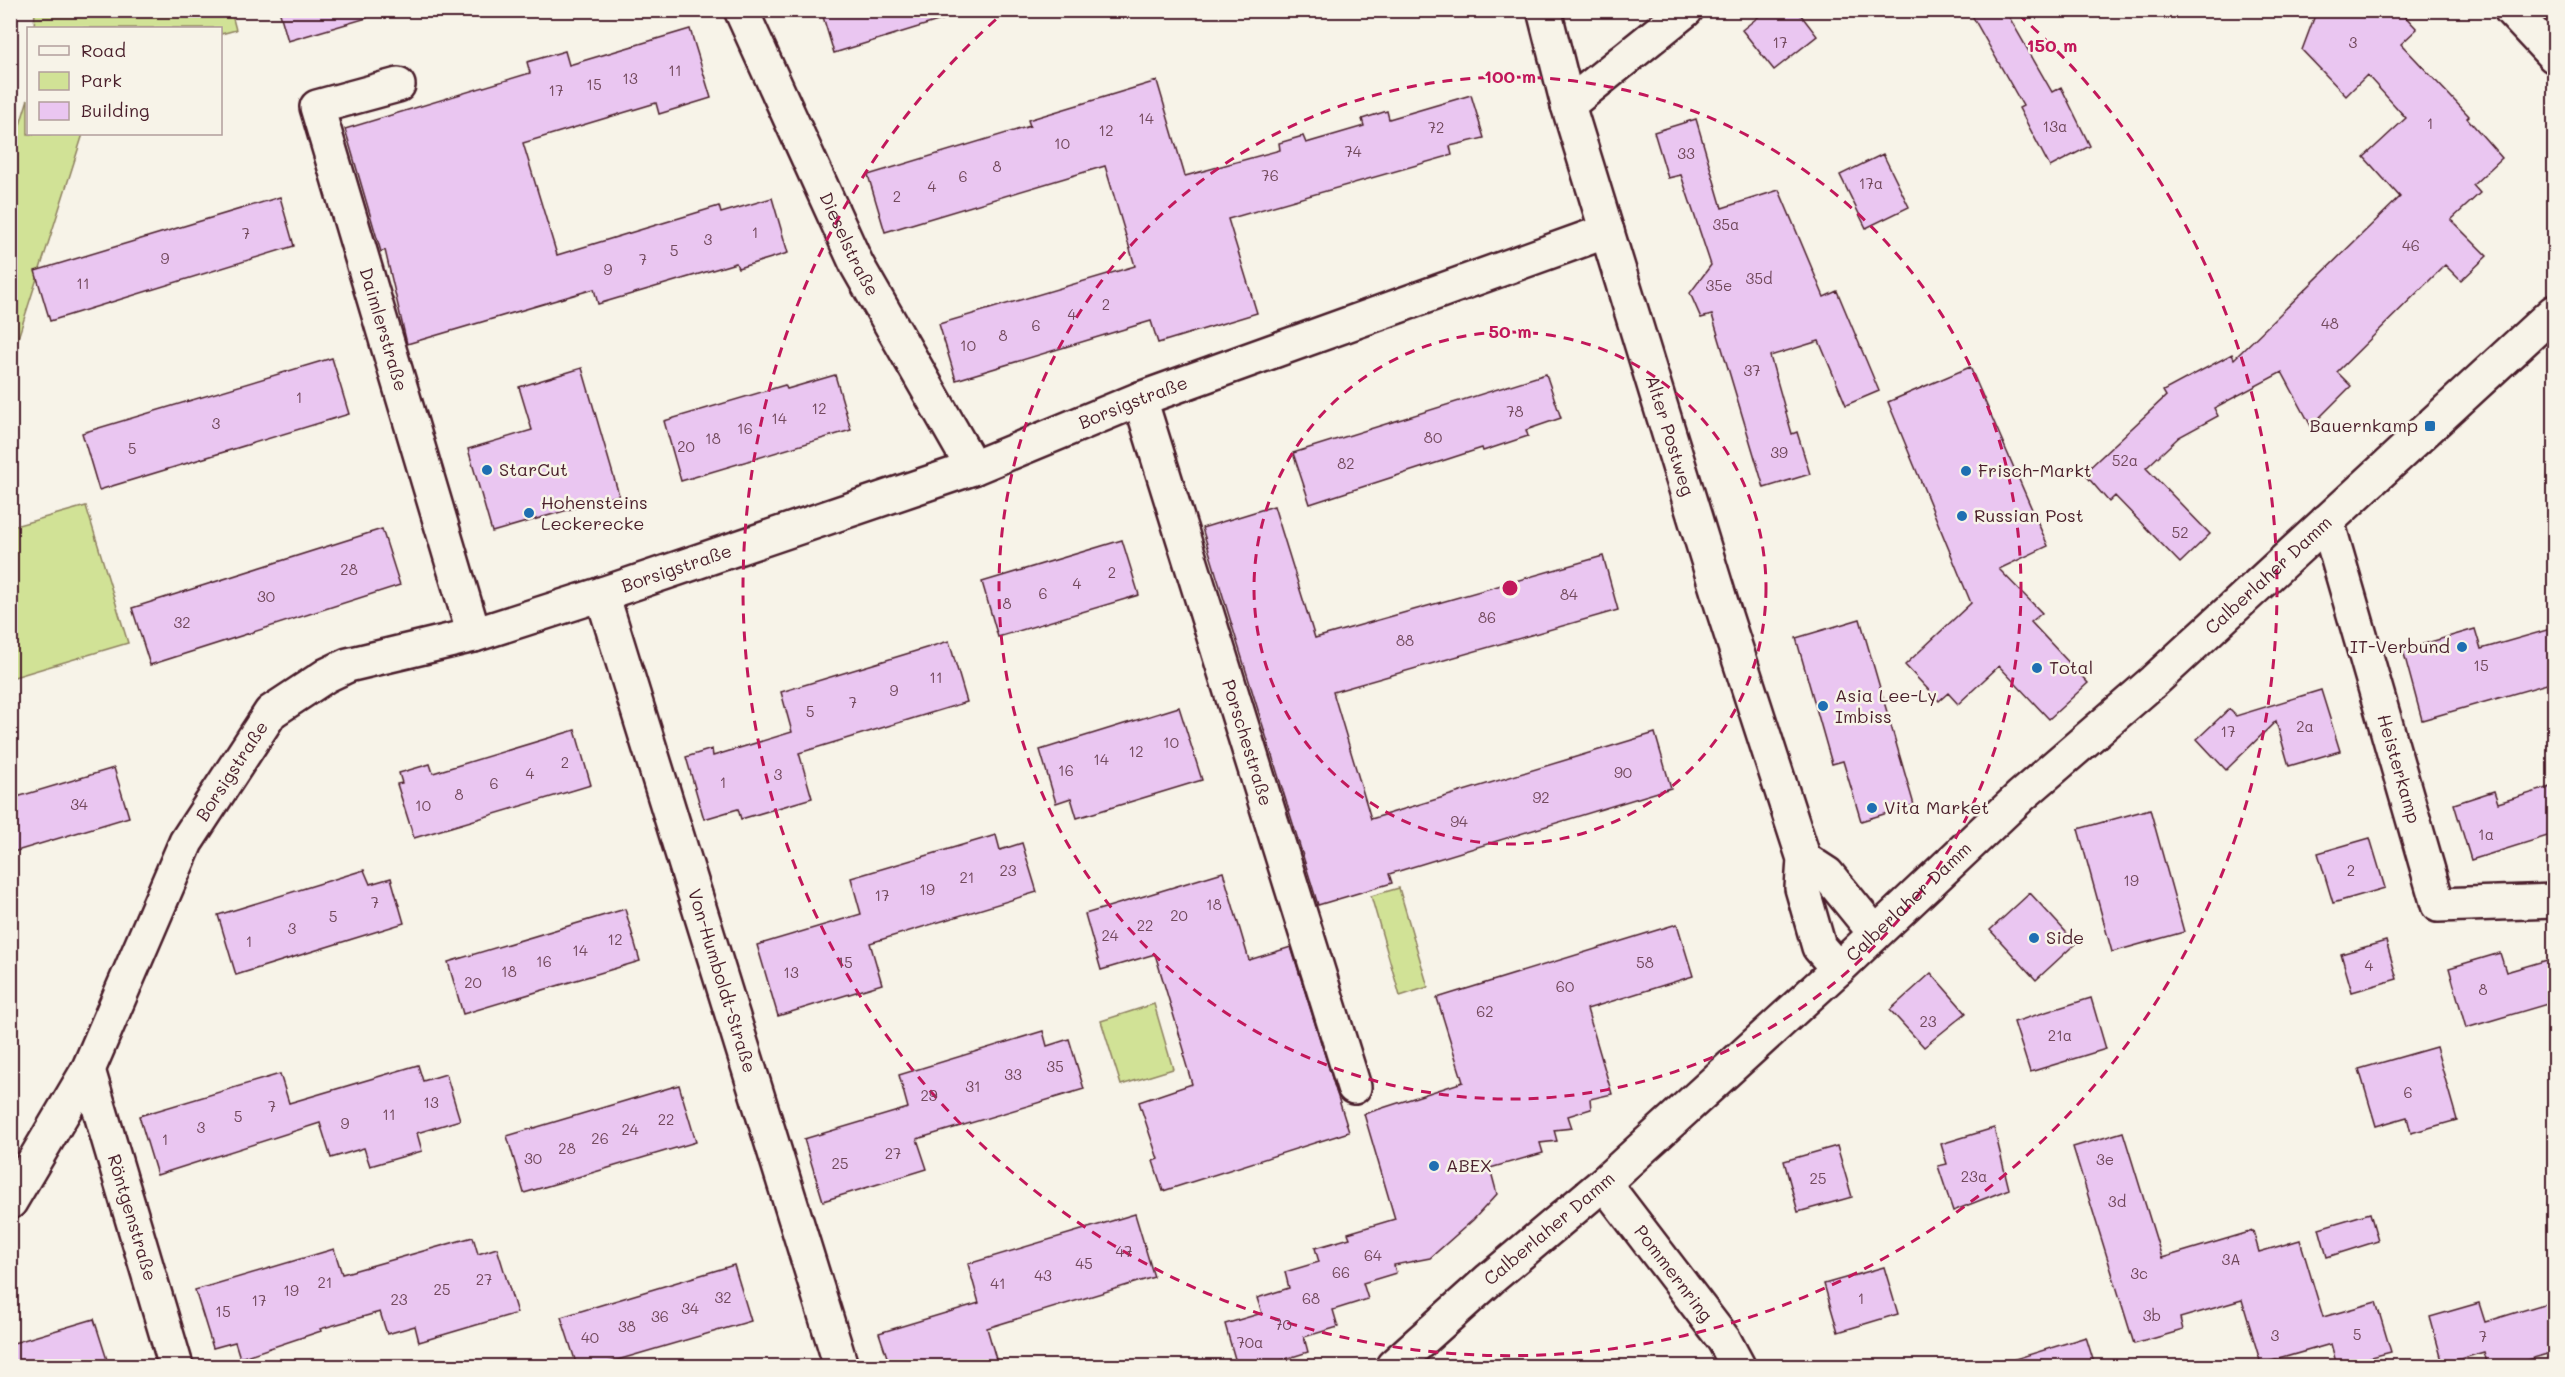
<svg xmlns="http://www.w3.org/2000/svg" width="2565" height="1377" font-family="Mali,sans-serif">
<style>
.green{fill:#d1e296;stroke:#8e8060;stroke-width:1.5}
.building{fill:#eac6f1;stroke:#4a1f2b;stroke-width:1.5}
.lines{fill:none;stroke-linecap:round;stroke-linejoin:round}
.minor-casing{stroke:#4a1f2b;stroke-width:38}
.tertiary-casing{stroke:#4a1f2b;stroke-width:38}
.minor{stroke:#f7f3e8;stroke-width:33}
.tertiary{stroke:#f7f3e8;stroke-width:33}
.ring{fill:none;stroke:#c2185b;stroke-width:3;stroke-dasharray:10 8}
.poi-dot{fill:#1f6fb2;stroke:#f7f3e8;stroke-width:2}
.labels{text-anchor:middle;stroke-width:5;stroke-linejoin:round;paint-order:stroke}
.number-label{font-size:15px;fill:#72495c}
.street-label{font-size:18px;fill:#4a1f2b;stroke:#f7f3e8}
.poi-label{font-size:18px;fill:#4a1f2b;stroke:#f7f3e8;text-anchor:start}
.centre{fill:#c2185b;stroke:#f7f3e8;stroke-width:3}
.ring-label{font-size:18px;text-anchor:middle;font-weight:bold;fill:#c2185b;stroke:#f7f3e8;stroke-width:5;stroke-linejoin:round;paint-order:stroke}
</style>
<rect width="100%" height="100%" fill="#f7f3e8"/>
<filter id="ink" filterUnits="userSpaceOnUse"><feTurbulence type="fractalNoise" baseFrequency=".0167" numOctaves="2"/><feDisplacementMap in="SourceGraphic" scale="12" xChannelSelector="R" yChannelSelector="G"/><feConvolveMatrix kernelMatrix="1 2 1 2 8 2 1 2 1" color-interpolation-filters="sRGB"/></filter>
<g filter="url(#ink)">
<!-- green -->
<path class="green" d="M 231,11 L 236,30 L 221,34 L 220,28 L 34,28 L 35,11 Z
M 28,99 L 28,134 L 83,134 L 11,360 L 11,154 Z
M 86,506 L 128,643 L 11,678 L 11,527 Z
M 1399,888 L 1428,987 L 1400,996 L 1371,896 Z
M 1154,1004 L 1173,1069 L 1121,1085 L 1101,1021 Z"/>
<!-- building -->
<path class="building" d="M 279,10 L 366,10 L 367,18 L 288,41 Z
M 821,10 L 950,10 L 951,17 L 834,53 Z
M 1767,10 L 1797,10 L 1817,36 L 1774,70 L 1742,30 Z
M 1969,10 L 2005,10 L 2052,92 L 2061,87 L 2090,146 L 2050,167 L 2019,108 L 2023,106 Z
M 2317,10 L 2399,10 L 2417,29 L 2401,44 L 2469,116 L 2467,118 L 2502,158 L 2473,185 L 2480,193 L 2451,220 L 2487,256 L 2461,281 L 2445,265 L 2337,372 L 2351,386 L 2311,426 L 2282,372 L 2214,408 L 2218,416 L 2179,437 L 2146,468 L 2210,534 L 2180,563 L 2115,496 L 2109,502 L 2084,473 L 2166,396 L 2163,391 L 2232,354 L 2234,359 L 2400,197 L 2364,157 L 2406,118 L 2367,75 L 2346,96 L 2302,50 Z
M 690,29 L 711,98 L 659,114 L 656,103 L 523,143 L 557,255 L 719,206 L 721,213 L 772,198 L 788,253 L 738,268 L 736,263 L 598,304 L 594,289 L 407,344 L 385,250 L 381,252 L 345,129 L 530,73 L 527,62 L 565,51 L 569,65 Z
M 1157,81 L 1185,176 L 1280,150 L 1279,143 L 1303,136 L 1306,143 L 1364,126 L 1362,119 L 1387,111 L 1389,119 L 1471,95 L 1484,138 L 1450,146 L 1452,155 L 1228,219 L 1257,313 L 1158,343 L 1151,321 L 956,380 L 939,324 L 1135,266 L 1105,166 L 885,232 L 868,175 L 1030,126 L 1028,120 Z
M 1696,119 L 1722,208 L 1779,190 L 1824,297 L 1837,291 L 1879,391 L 1846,405 L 1819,341 L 1770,356 L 1792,434 L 1797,432 L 1810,474 L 1764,488 L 1712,315 L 1701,318 L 1690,293 L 1711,265 L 1681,175 L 1668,178 L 1654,132 Z
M 1883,154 L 1909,207 L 1866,228 L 1840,175 Z
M 280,197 L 294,246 L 50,321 L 35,271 Z
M 332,358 L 349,414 L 99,490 L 82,433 Z
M 1970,367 L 2048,546 L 1999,569 L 2042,613 L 2031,622 L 2088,683 L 2049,719 L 1999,666 L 1958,704 L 1948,693 L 1939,701 L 1905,665 L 1971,603 L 1888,402 Z
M 582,368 L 619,495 L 492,532 L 468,449 L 532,430 L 519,387 Z
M 1546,374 L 1561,418 L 1526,430 L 1528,436 L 1483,451 L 1482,448 L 1310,504 L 1293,453 Z
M 835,375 L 851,430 L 681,481 L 664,421 L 785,385 L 787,389 Z
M 1274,506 L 1315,638 L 1603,556 L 1618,610 L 1333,692 L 1371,819 L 1655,733 L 1671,788 L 1389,874 L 1392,883 L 1318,905 L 1202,528 Z
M 382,529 L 400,585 L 150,665 L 132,608 Z
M 1122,540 L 1139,595 L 998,637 L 982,582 Z
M 1860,619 L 1914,805 L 1861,821 L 1843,761 L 1832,764 L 1796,638 Z
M 2554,628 L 2554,682 L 2422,720 L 2403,650 L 2475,629 L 2481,649 Z
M 949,641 L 967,702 L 799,753 L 812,798 L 741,819 L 738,809 L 704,819 L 686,757 L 712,749 L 713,756 L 792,732 L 781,692 Z
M 2321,690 L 2340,751 L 2289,766 L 2276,721 L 2226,770 L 2197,739 L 2229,709 L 2236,716 Z
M 1179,707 L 1202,780 L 1077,818 L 1071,798 L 1056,803 L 1040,750 Z
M 575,730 L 591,785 L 414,838 L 397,784 L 402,783 L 399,773 L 430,764 L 433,773 Z
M 114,768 L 129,817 L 10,853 L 10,799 Z
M 2554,786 L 2554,834 L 2471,860 L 2454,804 L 2494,791 L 2498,803 Z
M 2150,809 L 2184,932 L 2112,952 L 2078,829 Z
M 996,835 L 1000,850 L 1022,843 L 1037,892 L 870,943 L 882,984 L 778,1016 L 757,945 L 861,914 L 851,878 Z
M 2370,838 L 2385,888 L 2333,903 L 2318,853 Z
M 364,870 L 370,884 L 391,878 L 404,923 L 236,975 L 218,915 Z
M 1223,872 L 1249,960 L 1291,947 L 1349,1132 L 1163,1191 L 1153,1161 L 1158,1159 L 1139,1102 L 1192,1084 L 1183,1054 L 1185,1053 L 1155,954 L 1101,970 L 1085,914 Z
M 2030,893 L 2076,943 L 2036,980 L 1990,930 Z
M 625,909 L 640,961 L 463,1014 L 448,962 Z
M 1677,924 L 1693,976 L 1587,1009 L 1612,1094 L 1590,1099 L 1591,1109 L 1568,1116 L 1572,1128 L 1554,1130 L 1557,1141 L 1540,1143 L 1543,1153 L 1490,1168 L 1497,1194 L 1473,1220 L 1430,1258 L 1394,1265 L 1396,1273 L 1363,1283 L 1368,1299 L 1333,1310 L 1338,1327 L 1304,1337 L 1308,1352 L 1276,1362 L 1277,1366 L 1237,1366 L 1225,1324 L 1262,1313 L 1257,1298 L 1289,1288 L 1285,1272 L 1319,1262 L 1315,1248 L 1350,1238 L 1348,1233 L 1395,1219 L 1364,1114 L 1463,1082 L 1437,998 Z
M 2386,941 L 2397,979 L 2352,992 L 2341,954 Z
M 2500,953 L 2506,972 L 2554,958 L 2554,1002 L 2466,1028 L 2449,968 Z
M 1931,973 L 1966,1013 L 1924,1047 L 1890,1010 Z
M 2091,998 L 2106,1049 L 2030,1072 L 2014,1022 Z
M 1043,1031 L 1047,1046 L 1069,1039 L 1084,1089 L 917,1139 L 927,1169 L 823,1201 L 804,1139 L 908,1108 L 899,1075 Z
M 2436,1047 L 2457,1120 L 2411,1133 L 2407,1117 L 2376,1126 L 2359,1069 Z
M 418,1065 L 423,1081 L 446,1074 L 460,1120 L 417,1133 L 422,1151 L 370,1166 L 364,1148 L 331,1158 L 320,1123 L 157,1175 L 139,1116 L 280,1074 L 289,1103 Z
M 679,1085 L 696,1142 L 524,1193 L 507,1136 Z
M 1994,1128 L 2009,1189 L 1953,1211 L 1938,1166 L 1947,1164 L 1941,1144 Z
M 2123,1132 L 2162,1258 L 2253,1231 L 2259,1252 L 2300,1240 L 2323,1317 L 2376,1302 L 2391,1352 L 2337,1366 L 2331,1344 L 2261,1364 L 2242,1300 L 2180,1318 L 2183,1330 L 2134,1344 L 2073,1147 Z
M 1837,1146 L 1852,1197 L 1798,1212 L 1784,1161 Z
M 2370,1213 L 2378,1241 L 2327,1257 L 2319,1228 Z
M 1135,1214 L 1154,1277 L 987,1328 L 998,1366 L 890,1366 L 879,1333 L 979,1303 L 968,1264 Z
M 473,1237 L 478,1254 L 497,1248 L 517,1313 L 419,1342 L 415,1326 L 387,1334 L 380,1312 L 320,1329 L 321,1331 L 240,1358 L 235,1342 L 213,1348 L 195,1290 L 334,1249 L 342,1274 Z
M 734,1265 L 751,1321 L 597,1366 L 577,1366 L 561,1317 Z
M 1884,1267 L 1898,1314 L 1838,1332 L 1824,1284 Z
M 2554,1301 L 2554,1352 L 2506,1366 L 2488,1366 L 2484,1352 L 2443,1364 L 2430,1317 L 2479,1303 L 2485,1322 Z
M 94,1319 L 109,1366 L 10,1366 L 10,1344 Z
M 2086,1337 L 2095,1366 L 2013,1366 L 2012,1360 Z"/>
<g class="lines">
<defs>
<g id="minor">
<path id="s1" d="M 741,10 L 857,265 L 973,468"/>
<path id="s2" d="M 1544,10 L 1568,105 L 1722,606 L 1804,859 L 1802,888 L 1819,947 L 1838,969"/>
<path d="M 2511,10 L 2554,56"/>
<path id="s3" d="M 398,85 L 317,107 L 474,635"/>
<path d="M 1568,105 L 1686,10"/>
<path id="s4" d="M 1140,399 L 1354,1087"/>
<path id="s5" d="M 2327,521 L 2438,905 L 2554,901"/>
<path id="s6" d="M 602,594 L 841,1366"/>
<path d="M 1804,859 L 1827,874 L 1875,933"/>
<path id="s7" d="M 88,1070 L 176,1366"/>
<path id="s8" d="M 1604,1183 L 1724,1340 L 1738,1366"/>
<path id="s9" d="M 10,1202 L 88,1070 L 186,842 L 271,712 L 327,675 L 348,665 L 474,635 L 602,594 L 973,468 L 1140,399 L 1607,231"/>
</g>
<g id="tertiary">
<path id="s10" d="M 1393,1366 L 1490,1279 L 1604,1183 L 1838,969 L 2021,796 L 2154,681 L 2554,312"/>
</g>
</defs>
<!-- minor casing -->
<use href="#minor" class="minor-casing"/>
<!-- tertiary casing -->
<use href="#tertiary" class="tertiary-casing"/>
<!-- minor -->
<use href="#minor" class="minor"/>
<!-- tertiary -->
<use href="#tertiary" class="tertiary"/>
</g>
</g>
<!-- distance rings -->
<g class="ring">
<circle cx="1510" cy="588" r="256"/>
<circle cx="1510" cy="588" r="511"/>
<path d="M2018 14A767 767 0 1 1 1002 14"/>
</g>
<!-- markers -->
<g class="poi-dot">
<rect x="2424" y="420" width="12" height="12" rx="3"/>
<circle cx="487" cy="470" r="6"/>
<circle cx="1966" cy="471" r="6"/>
<circle cx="529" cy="513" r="6"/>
<circle cx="1962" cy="516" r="6"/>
<circle cx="2462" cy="647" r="6"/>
<circle cx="2037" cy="668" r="6"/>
<circle cx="1823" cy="706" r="6"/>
<circle cx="1872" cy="808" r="6"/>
<circle cx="2034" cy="938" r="6"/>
<circle cx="1434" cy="1166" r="6"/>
</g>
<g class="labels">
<!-- number labels -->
<g class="number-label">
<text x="1780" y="48">17</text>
<text x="2353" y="48">3</text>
<text x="675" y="76">11</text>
<text x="630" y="84">13</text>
<text x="594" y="90">15</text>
<text x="556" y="96">17</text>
<text x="1146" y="124">14</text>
<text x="2430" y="129">1</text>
<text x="2055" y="132">13a</text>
<text x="1436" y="133">72</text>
<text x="1106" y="136">12</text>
<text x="1062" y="149">10</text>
<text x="1353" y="157">74</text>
<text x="1686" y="159">33</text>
<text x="997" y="172">8</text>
<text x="1270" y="181">76</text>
<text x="963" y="182">6</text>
<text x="1871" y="189">17a</text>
<text x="932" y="192">4</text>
<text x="897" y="202">2</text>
<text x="1726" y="230">35a</text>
<text x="755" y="238">1</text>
<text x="246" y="239">7</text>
<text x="708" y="245">3</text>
<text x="2411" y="251">46</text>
<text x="674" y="256">5</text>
<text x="165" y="264">9</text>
<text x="643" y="265">7</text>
<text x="608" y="275">9</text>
<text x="1759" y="284">35d</text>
<text x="83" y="289">11</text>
<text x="1719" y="291">35e</text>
<text x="1106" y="310">2</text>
<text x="1072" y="320">4</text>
<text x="2330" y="329">48</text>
<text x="1036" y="331">6</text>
<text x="1003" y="341">8</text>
<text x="968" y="351">10</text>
<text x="1752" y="376">37</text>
<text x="299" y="403">1</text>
<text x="819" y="414">12</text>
<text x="1515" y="417">78</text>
<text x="779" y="424">14</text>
<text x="216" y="429">3</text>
<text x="745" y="434">16</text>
<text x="1433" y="443">80</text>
<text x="713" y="444">18</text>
<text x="686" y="452">20</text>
<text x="132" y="454">5</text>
<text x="1779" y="458">39</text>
<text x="2125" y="466">52a</text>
<text x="1346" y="469">82</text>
<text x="2180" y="538">52</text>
<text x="349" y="575">28</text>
<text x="1112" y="578">2</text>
<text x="1077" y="589">4</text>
<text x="1043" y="599">6</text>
<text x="1569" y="600">84</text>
<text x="266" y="602">30</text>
<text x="1007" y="609">8</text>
<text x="1487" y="623">86</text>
<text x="182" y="628">32</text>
<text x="1405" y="646">88</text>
<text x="2481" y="671">15</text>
<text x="936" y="683">11</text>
<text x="894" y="696">9</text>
<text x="853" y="708">7</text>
<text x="810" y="717">5</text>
<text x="2305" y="732">2a</text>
<text x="2228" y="737">17</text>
<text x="1171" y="748">10</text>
<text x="1136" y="757">12</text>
<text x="1101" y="765">14</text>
<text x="565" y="768">2</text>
<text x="1066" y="776">16</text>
<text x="1623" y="778">90</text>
<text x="530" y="779">4</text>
<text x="778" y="780">3</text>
<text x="723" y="788">1</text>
<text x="494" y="789">6</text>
<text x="459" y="800">8</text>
<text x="1541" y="803">92</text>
<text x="79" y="810">34</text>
<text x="423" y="811">10</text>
<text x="1459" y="827">94</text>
<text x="2486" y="840">1a</text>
<text x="1008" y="876">23</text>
<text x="2351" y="876">2</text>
<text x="967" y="883">21</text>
<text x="2131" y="886">19</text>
<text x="927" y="895">19</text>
<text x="882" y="901">17</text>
<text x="375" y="908">7</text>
<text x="1214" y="910">18</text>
<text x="1179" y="921">20</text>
<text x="333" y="922">5</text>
<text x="1145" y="931">22</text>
<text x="292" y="934">3</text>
<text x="1110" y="941">24</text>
<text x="615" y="945">12</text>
<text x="249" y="947">1</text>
<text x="580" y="956">14</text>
<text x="544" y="967">16</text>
<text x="845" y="968">15</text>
<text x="1645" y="968">58</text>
<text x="2369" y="971">4</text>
<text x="509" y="977">18</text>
<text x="791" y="978">13</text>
<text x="473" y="988">20</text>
<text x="1565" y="992">60</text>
<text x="2483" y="995">8</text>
<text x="1485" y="1017">62</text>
<text x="1928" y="1027">23</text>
<text x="2060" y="1041">21a</text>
<text x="1055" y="1072">35</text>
<text x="1013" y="1080">33</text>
<text x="973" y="1092">31</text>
<text x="2408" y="1098">6</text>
<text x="929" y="1101">29</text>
<text x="431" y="1108">13</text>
<text x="272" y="1112">7</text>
<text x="389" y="1120">11</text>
<text x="238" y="1122">5</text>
<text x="666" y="1125">22</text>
<text x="345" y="1129">9</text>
<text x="201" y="1133">3</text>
<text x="630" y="1135">24</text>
<text x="600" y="1144">26</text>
<text x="165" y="1145">1</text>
<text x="567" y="1154">28</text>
<text x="893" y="1159">27</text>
<text x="533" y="1164">30</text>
<text x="2105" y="1165">3e</text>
<text x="840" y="1169">25</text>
<text x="1974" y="1182">23a</text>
<text x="1818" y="1184">25</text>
<text x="2117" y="1207">3d</text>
<text x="1124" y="1257">47</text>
<text x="1373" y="1261">64</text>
<text x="2231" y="1265">3A</text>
<text x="1084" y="1269">45</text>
<text x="1341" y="1278">66</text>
<text x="2139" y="1279">3c</text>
<text x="1043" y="1281">43</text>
<text x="484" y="1285">27</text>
<text x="325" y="1288">21</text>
<text x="998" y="1289">41</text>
<text x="442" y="1295">25</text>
<text x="291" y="1296">19</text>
<text x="723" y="1303">32</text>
<text x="1311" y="1304">68</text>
<text x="1861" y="1304">1</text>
<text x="399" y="1305">23</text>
<text x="259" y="1306">17</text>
<text x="690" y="1314">34</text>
<text x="223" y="1317">15</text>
<text x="2152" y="1321">3b</text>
<text x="660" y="1322">36</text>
<text x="1283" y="1330">70</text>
<text x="627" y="1332">38</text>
<text x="2357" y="1340">5</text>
<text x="2275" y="1341">3</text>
<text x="2483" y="1342">7</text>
<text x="590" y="1343">40</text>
<text x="1250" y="1348">70a</text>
</g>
<!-- street labels -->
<g class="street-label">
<text dy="6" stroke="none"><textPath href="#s1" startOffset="258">Dieselstraße</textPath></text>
<text dy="6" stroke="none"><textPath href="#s3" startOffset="316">Daimlerstraße</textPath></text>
<text dy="6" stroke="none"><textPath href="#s9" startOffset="1476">Borsigstraße</textPath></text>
<text dy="6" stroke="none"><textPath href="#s2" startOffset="444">Alter Postweg</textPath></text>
<text dy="6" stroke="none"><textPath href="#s9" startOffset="990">Borsigstraße</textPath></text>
<text dy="6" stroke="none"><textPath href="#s10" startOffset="1180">Calberlaher Damm</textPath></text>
<text dy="6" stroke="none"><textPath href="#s4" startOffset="360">Porschestraße</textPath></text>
<text dy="6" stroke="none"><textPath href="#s5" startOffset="258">Heisterkamp</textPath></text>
<text dy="6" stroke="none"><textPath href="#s9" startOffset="486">Borsigstraße</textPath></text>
<text dy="6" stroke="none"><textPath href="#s10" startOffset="694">Calberlaher Damm</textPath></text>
<text dy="6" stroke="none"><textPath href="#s6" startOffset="405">Von-Humboldt-Straße</textPath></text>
<text dy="6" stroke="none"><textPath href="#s7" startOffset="154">Röntgenstraße</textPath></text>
<text dy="6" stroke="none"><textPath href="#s10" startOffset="208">Calberlaher Damm</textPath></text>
<text dy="6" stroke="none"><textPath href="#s8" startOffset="114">Pommernring</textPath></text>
</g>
<!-- poi labels -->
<g class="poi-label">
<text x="2418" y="432" text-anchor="end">Bauernkamp</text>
<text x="499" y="476">StarCut</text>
<text x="1978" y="477">Frisch-Markt</text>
<text x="541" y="509">Hohensteins<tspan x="541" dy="21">Leckerecke</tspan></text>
<text x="1974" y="522">Russian Post</text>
<text x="2450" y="653" text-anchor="end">IT-Verbund</text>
<text x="2049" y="674">Total</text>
<text x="1835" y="702">Asia Lee-Ly<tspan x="1835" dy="21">Imbiss</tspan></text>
<text x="1884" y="814">Vita Market</text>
<text x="2046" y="944">Side</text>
<text x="1446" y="1172">ABEX</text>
</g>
</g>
<circle cx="1510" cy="588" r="9" class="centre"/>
<g class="ring-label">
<text x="2052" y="52">150 m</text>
<text x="1510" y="83">100 m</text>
<text x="1510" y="338">50 m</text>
</g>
<!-- margin -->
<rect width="2565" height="1377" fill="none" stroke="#f7f3e8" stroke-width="36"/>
<rect x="18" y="18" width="2529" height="1341" fill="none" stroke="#4a1f2b" stroke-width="2" filter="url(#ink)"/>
<!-- legend -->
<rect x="27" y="27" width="195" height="108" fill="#f7f3e8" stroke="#b29e9c" stroke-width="1.5"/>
<rect x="39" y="46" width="30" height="9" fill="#f7f3e8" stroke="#b29e9c" stroke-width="1.5"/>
<text x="81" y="57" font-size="18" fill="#4a1f2b">Road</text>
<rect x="39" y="72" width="30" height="18" fill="#d1e296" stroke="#b29e9c" stroke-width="1.5"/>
<text x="81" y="87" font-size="18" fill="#4a1f2b">Park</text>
<rect x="39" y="102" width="30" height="18" fill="#eac6f1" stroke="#b29e9c" stroke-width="1.5"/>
<text x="81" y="117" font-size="18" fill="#4a1f2b">Building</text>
</svg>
